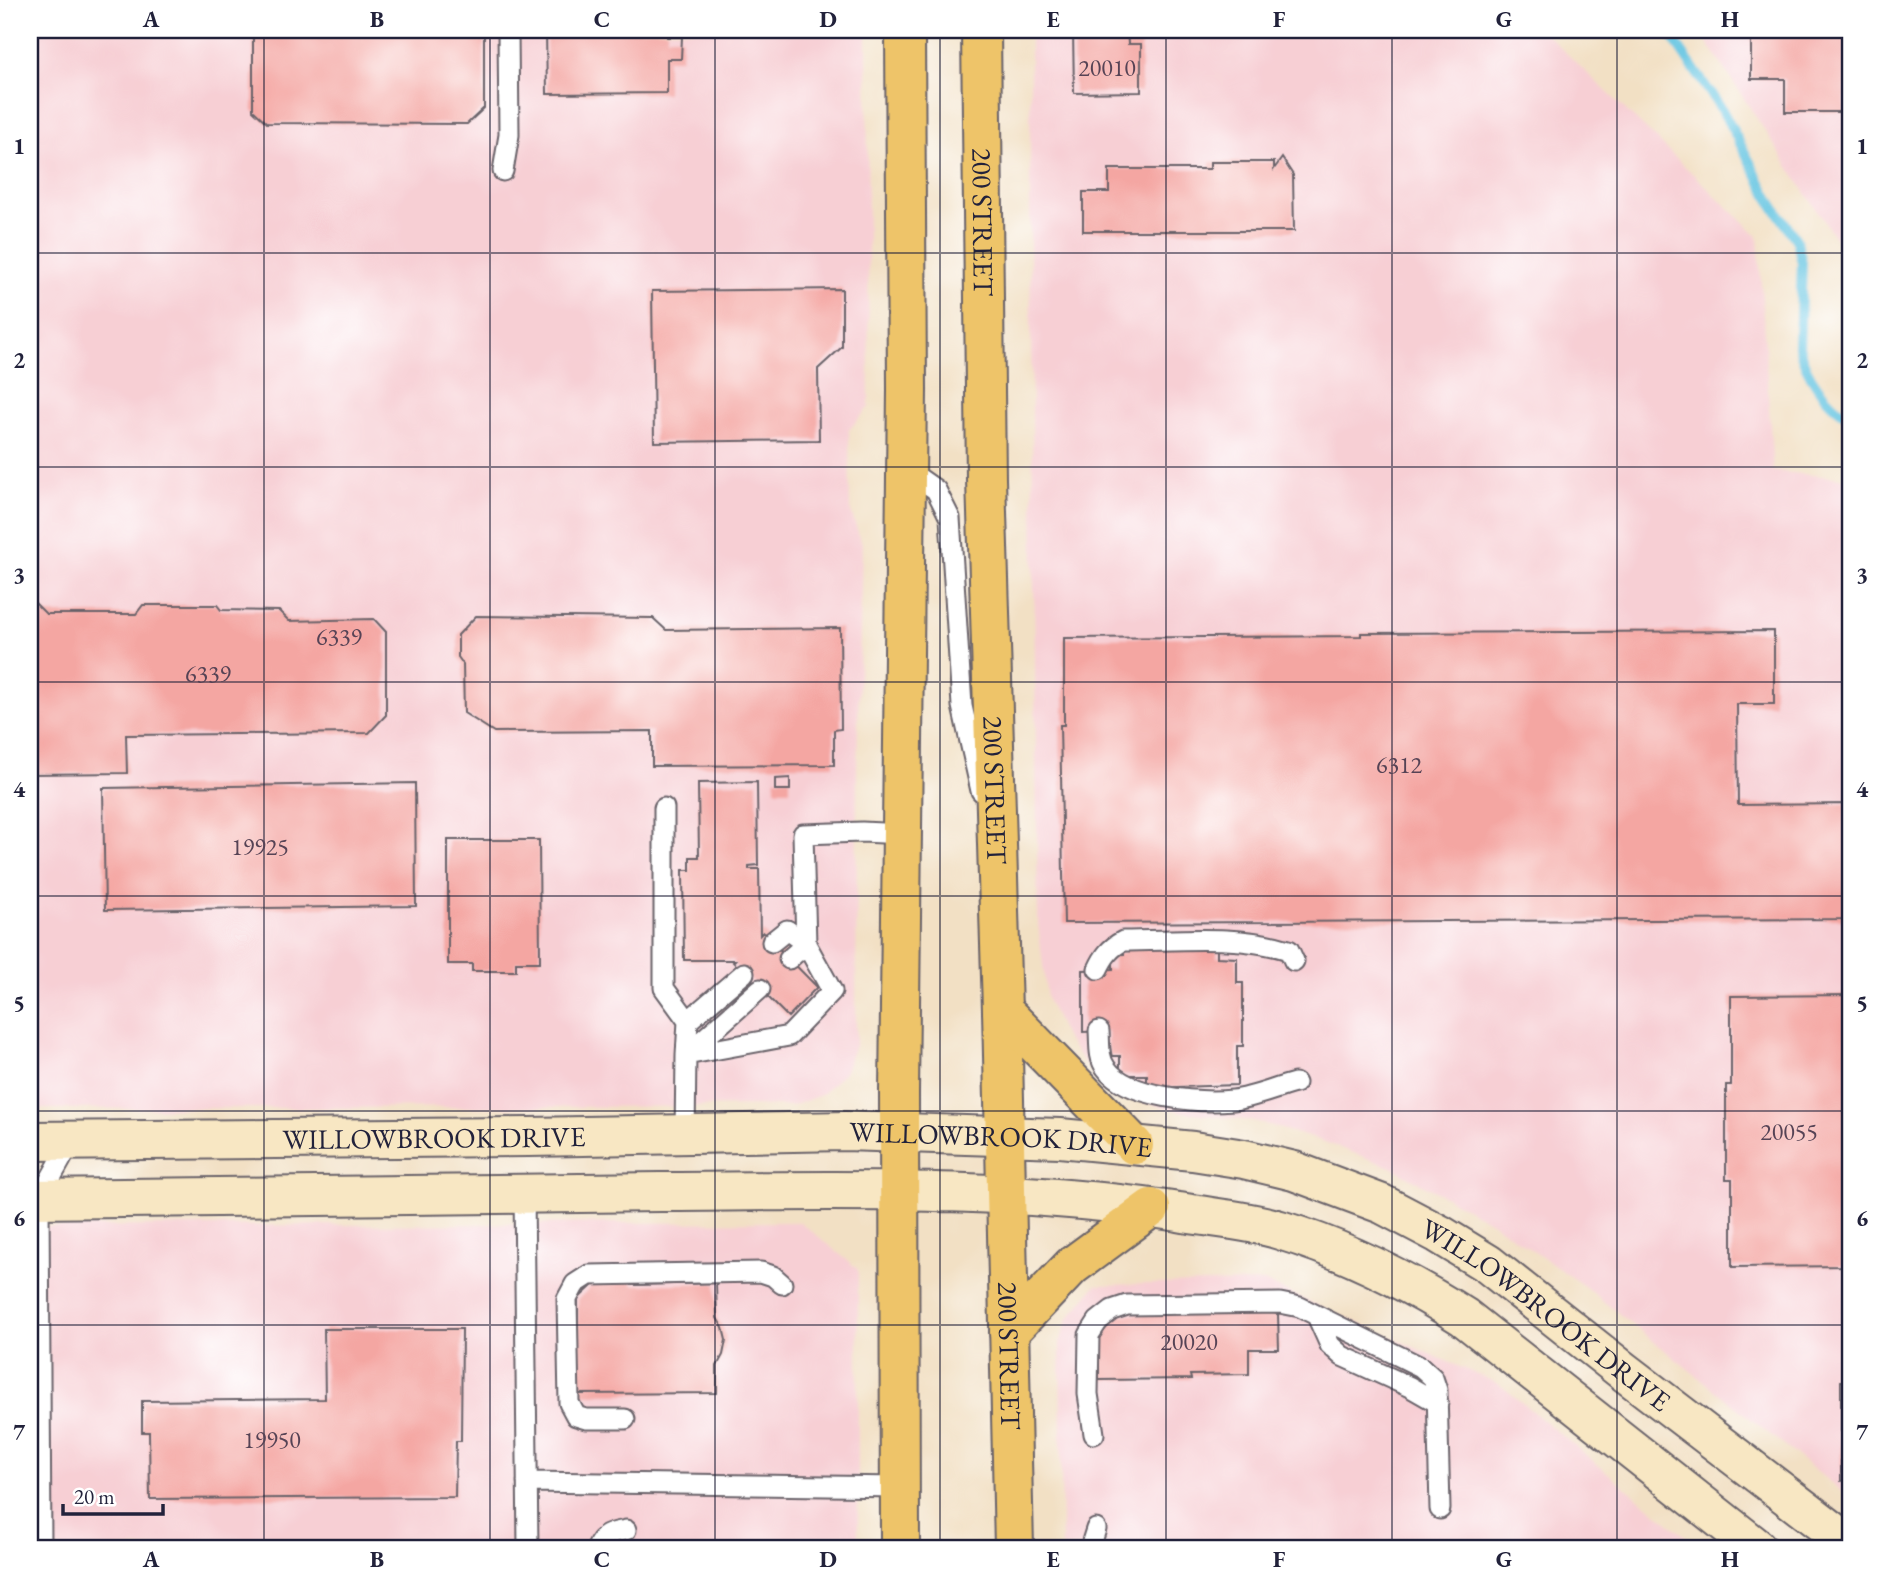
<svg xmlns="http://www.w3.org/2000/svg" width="1881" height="1578" font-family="'EB Garamond',serif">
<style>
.built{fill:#f7cfd4}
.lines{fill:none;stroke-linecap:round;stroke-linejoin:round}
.stream{stroke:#63c4e1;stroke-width:10}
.building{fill:#f4a6a2}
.lane-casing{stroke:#6b646b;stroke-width:23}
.secondary-casing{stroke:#6b646b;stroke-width:42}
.primary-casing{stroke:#6b646b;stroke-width:42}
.lane{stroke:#fff;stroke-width:19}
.secondary{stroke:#f8e7c3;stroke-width:38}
.primary{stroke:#eec469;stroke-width:38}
.grid{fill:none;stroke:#22223b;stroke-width:2;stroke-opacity:0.55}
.labels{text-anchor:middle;stroke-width:7;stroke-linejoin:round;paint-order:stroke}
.number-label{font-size:24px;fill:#564355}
.street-label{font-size:28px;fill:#22223b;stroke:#fff}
.neatline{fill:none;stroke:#22223b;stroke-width:2.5}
.grid-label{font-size:23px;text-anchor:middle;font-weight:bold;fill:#22223b}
</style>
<rect width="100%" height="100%" fill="#fff"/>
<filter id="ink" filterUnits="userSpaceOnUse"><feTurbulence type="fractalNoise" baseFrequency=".0143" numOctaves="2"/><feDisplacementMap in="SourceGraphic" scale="14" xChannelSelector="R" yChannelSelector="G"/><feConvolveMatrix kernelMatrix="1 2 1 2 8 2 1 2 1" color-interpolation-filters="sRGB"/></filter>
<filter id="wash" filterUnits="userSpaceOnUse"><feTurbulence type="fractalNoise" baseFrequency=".00686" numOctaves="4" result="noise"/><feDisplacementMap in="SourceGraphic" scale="28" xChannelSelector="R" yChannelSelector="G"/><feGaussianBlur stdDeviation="1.57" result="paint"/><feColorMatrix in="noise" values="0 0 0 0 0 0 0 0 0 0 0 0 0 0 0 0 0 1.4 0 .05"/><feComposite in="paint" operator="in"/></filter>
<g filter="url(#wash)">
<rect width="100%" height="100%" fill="#f2e0c4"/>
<!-- built -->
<path class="built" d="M 30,30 L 867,30 L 869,407 L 849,430 L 850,509 L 862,544 L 857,772 L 856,1043 L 845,1071 L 821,1095 L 792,1106 L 30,1109 Z
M 1030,30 L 1542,30 L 1758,236 L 1773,471 L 1851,479 L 1851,1499 L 1584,1286 L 1491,1222 L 1393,1168 L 1322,1141 L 1258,1122 L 1183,1112 L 1130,1099 L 1094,1075 L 1066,1039 L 1047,999 L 1038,924 L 1030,246 Z
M 1699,30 L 1851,30 L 1851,343 L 1844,338 L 1840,245 Z
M 800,1222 L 858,1269 L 858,1548 L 30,1548 L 30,1227 Z
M 1264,1282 L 1499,1384 L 1700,1548 L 1062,1548 L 1060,1343 L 1068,1319 L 1096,1285 Z"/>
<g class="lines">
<!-- stream -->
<path class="stream" d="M 1667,30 L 1722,110 L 1773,205 L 1797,241 L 1802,263 L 1799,347 C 1805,373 1827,407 1851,417"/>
</g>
<g id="blocks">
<!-- building -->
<path class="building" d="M 253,30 L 484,30 L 484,108 L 467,124 L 267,123 L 253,110 Z
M 546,30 L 667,30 L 667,37 L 682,37 L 681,59 L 667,59 L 667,93 L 547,94 Z
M 1073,30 L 1127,30 L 1128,44 L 1141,44 L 1141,92 L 1074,93 Z
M 1751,30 L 1845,30 L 1845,112 L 1785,112 L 1785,79 L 1751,79 Z
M 1282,158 L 1293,175 L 1294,231 L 1083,231 L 1083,192 L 1109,192 L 1109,169 L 1210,169 L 1210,162 L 1274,162 L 1274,169 Z
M 842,289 L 842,347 L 818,369 L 819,440 L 654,442 L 652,291 Z
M 30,598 L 46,614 L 136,614 L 143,605 L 217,605 L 221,610 L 279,611 L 289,621 L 374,619 L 386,632 L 386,715 L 369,733 L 126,735 L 127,773 L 30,774 Z
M 476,616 L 653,618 L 666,630 L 840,628 L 841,729 L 834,730 L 834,765 L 652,766 L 652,731 L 494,732 L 464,713 L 463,664 L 458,657 L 458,635 Z
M 1774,631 L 1774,704 L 1737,704 L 1738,805 L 1851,804 L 1851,919 L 1064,923 L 1060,725 L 1064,725 L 1064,638 L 1361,636 L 1361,633 Z
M 790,778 L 790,790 L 775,790 L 775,779 Z
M 757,782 L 758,865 L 749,866 L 749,869 L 759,869 L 760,935 L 763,932 L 817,987 L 788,1017 L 733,962 L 735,960 L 684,960 L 683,870 L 690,870 L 690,857 L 699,857 L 698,783 Z
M 415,783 L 416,906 L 105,910 L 103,788 Z
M 448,840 L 539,840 L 540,962 L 516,962 L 516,971 L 472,971 L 472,964 L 448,964 Z
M 1217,947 L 1217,957 L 1237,958 L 1237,983 L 1243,983 L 1243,1046 L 1237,1046 L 1237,1085 L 1147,1088 L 1147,1075 L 1120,1075 L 1120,1056 L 1108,1056 L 1108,1031 L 1083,1032 L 1083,970 L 1113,969 L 1113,954 L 1124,954 L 1124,948 Z
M 1851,995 L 1851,1266 L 1732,1267 L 1732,1179 L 1726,1179 L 1726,1085 L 1731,1085 L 1731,996 Z
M 632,1277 L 632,1285 L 716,1283 L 717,1318 L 723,1328 L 726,1340 L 723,1355 L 717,1366 L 717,1393 L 578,1394 L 578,1299 L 593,1285 L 617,1284 L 617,1278 Z
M 1269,1312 L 1278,1314 L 1279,1349 L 1249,1349 L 1249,1374 L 1190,1375 L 1191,1379 L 1099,1380 L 1099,1336 L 1118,1315 Z
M 324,1329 L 462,1329 L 461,1441 L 456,1441 L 455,1497 L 150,1499 L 149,1432 L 142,1432 L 142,1401 L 325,1399 Z
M 1841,1381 L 1851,1381 L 1851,1480 L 1841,1481 Z"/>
</g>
</g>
<g filter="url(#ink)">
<use href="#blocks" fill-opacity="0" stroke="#6b646b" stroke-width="2"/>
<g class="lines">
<defs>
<path id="lane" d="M 503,171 L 509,135 L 508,30
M 906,469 L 936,490 L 950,518 L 962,706 L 981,791
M 664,808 L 664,988 L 688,1021
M 772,942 L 787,930 L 806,944 L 789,959
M 1098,969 C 1104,956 1110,948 1123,941 C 1177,941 1237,934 1289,950 L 1294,961
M 1099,1031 C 1100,1043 1098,1058 1106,1068 C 1127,1098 1199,1103 1233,1100 C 1253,1098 1275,1088 1295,1083
M 688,1053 L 760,989
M 686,1055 L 688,1021 L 744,973
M 685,1135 L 686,1055 L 789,1036 L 832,991 L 806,944 L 803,834 L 862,832 L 903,834
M 524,1193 L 528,1548
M 1317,1316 L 1330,1345 L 1342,1356 L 1410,1387 L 1438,1403
M 625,1419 L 586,1419 L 576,1416 L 569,1403 L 567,1299 L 575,1284 L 589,1275 L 761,1272 L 773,1276 L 782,1284
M 1094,1434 L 1088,1394 L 1089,1335 L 1098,1321 L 1112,1310 L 1127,1305 L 1280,1303 L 1300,1307 L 1421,1367 L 1433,1378 L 1437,1390 L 1440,1509
M 527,1482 L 900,1487
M 41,1548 L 39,1199 L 72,1140
M 597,1548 C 603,1533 612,1533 626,1530
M 1090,1548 L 1096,1529"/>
<g id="secondary">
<path id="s1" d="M 30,1141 L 529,1137 L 845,1131 L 1060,1138 L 1193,1151 L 1244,1159 L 1294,1171 L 1382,1204 L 1439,1234 L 1488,1264 L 1622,1370 L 1851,1545"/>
<path d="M 30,1199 C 240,1198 450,1194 660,1192 C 833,1191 1007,1185 1179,1212 C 1212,1218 1248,1220 1280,1230 C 1346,1250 1406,1280 1464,1317 L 1757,1548"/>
</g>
<g id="primary">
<path id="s2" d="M 981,30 L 986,479 L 1002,1010 L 1014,1548"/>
<path d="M 1002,1010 L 1134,1145"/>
<path d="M 1009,1332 L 1072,1266 L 1151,1208"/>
<path d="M 900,1548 L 899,1093 L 907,390 L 905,30"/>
</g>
</defs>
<!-- lane casing -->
<use href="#lane" class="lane-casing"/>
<!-- secondary casing -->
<use href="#secondary" class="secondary-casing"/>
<!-- primary casing -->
<use href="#primary" class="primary-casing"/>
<!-- lane -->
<use href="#lane" class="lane"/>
<!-- secondary -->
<use href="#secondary" class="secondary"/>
<!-- primary -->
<use href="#primary" class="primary"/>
</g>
</g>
<!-- grid -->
<path class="grid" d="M 264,30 L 264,1548M 490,30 L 490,1548M 715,30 L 715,1548M 940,30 L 940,1548M 1166,30 L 1166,1548M 1392,30 L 1392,1548M 1617,30 L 1617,1548M 30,253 L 1851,253M 30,467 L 1851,467M 30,682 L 1851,682M 30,896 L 1851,896M 30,1111 L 1851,1111M 30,1325 L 1851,1325"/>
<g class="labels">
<!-- number labels -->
<g class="number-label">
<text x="1107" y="76">20010</text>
<text x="339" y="645">6339</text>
<text x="208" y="682">6339</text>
<text x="1399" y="773">6312</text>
<text x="260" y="855">19925</text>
<text x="1789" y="1140">20055</text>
<text x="1189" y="1350">20020</text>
<text x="272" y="1448">19950</text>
</g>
<!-- street labels -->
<g class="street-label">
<text dy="10" stroke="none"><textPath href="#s2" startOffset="192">200 STREET</textPath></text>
<text dy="10" stroke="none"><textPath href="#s2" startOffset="760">200 STREET</textPath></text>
<text dy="10" stroke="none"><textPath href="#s1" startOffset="404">WILLOWBROOK DRIVE</textPath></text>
<text dy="10" stroke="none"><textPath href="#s1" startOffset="971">WILLOWBROOK DRIVE</textPath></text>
<text dy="10" stroke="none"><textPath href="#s1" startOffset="1559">WILLOWBROOK DRIVE</textPath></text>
<text dy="10" stroke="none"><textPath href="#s2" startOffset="1326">200 STREET</textPath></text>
</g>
</g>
<!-- margin -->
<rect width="1881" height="1578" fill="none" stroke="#fff" stroke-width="77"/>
<!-- scale -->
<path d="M63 1504v10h100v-10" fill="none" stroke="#22223b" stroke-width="3.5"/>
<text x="74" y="1504" font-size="21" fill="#22223b" stroke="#ffffff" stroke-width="5" paint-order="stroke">20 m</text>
<rect x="38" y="38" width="1804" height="1502" class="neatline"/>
<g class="grid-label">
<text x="151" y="27">A</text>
<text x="377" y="27">B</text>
<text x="602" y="27">C</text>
<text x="828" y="27">D</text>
<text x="1053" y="27">E</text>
<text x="1279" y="27">F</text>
<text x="1504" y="27">G</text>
<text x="1730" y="27">H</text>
<text x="19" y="154">1</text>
<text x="1862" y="154">1</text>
<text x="19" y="368">2</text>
<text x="1862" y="368">2</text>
<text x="19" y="583">3</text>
<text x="1862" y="583">3</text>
<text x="19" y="797">4</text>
<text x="1862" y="797">4</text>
<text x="19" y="1011">5</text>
<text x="1862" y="1011">5</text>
<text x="19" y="1226">6</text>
<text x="1862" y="1226">6</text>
<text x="19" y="1440">7</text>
<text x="1862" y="1440">7</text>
<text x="151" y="1567">A</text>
<text x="377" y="1567">B</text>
<text x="602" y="1567">C</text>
<text x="828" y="1567">D</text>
<text x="1053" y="1567">E</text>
<text x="1279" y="1567">F</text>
<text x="1504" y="1567">G</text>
<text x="1730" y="1567">H</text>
</g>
</svg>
